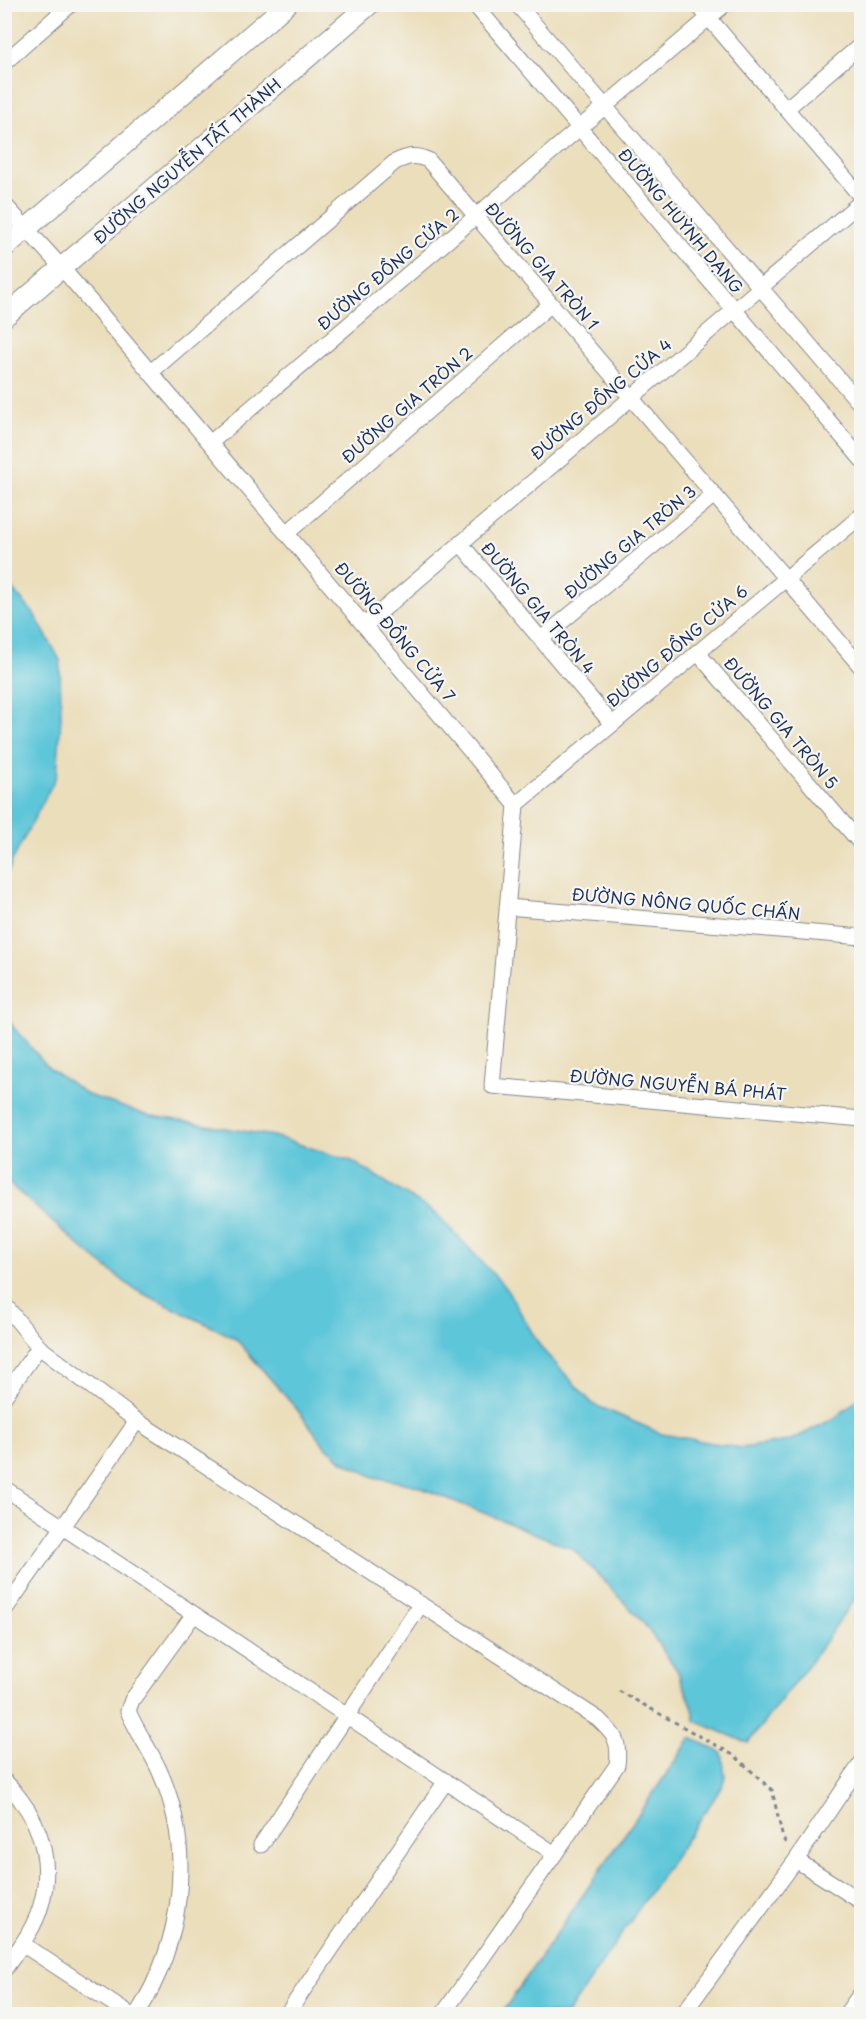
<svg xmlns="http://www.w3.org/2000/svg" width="866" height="2019" font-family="'Playpen Sans',sans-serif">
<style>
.water{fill:#5dc6d9;stroke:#3c7a9c;stroke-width:1.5}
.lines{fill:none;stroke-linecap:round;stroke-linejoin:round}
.minor-casing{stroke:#83868c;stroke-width:17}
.major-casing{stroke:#83868c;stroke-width:22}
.path{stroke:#83868c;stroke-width:3;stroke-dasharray:4.5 4.5;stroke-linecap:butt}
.minor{stroke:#fff;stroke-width:15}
.major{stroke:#fff;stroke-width:20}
.labels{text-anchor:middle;stroke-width:4.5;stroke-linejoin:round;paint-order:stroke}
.street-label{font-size:16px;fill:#1b2f5e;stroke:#f6f6f2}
</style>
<rect width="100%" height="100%" fill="#f6f6f2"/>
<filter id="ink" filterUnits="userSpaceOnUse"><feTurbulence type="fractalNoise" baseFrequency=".0167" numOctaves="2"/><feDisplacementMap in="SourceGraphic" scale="12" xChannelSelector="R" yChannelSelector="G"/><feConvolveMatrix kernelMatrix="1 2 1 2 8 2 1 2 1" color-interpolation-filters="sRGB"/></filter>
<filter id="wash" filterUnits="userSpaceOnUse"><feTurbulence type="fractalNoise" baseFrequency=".008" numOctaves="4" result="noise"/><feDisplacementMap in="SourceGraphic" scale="24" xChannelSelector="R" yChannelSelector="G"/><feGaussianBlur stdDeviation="1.35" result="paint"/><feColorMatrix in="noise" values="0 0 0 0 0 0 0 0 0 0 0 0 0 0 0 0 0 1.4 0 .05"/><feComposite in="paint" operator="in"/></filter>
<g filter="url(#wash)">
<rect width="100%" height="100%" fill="#ebdebb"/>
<!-- water -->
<path class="water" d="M 5,581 L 34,614 L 60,660 L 61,717 L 57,775 L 12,861 L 5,881 Z
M 4,1008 L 13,1027 L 49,1068 L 88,1095 L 146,1115 L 273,1136 L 352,1161 L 437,1214 L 506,1288 L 541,1348 L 593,1404 L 662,1434 L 741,1448 L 789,1441 L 833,1419 L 861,1397 L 861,1590 L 814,1657 L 748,1743 L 695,1721 L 693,1708 L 677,1670 L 642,1621 L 573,1549 L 414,1485 L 374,1477 L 343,1461 L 324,1445 L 300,1413 L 235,1338 L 134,1289 L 89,1254 L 5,1180 Z
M 691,1738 L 722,1753 L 725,1776 L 722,1787 L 567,2014 L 501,2014 Z"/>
</g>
<g filter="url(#ink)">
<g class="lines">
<defs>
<path id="minor" d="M 474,4 L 862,460
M 517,4 L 862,406
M 697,4 L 862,198
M 4,63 L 71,4
M 786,109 L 862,44
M 4,204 L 62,268 L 516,805 L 492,1086 L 862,1119
M 151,372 L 395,162 C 408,156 415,154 428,160 L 862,668
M 210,443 L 725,4
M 287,533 L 551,304
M 460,543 L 612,724
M 365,625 L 862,201
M 541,639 L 714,495
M 697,652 L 862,845
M 516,805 L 862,515
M 507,907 L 862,937
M 4,1304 L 39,1347 L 137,1421 L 598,1719 C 615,1735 620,1741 617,1765 L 443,2014
M 4,1397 L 39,1347
M 4,1488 L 555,1854
M 4,1611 L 137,1421
M 4,1781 C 11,1786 15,1793 20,1799 C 43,1828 52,1868 41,1905 C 35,1928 18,1950 4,1970
M 261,1845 L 421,1604
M 796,1860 L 862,1902
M 22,1944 L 129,2014
M 137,2014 C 182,1943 195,1851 160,1772 C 151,1751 137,1732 128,1711 L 132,1700 L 194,1614
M 287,2014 L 446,1781
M 683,2014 L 796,1860 L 862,1762
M 846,2014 L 862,1992"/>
<path id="major" d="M 4,248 L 287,4
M 4,317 L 370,4"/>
</defs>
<!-- minor casing -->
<use href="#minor" class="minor-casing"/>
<!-- major casing -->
<use href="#major" class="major-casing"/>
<!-- path -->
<path class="path" d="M 619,1691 L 735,1756 L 772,1790 L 783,1839 L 788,1846"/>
<!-- minor -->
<use href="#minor" class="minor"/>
<!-- major -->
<use href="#major" class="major"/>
</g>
</g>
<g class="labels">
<!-- street labels -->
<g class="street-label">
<text transform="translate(187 161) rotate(-41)" y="6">ĐƯỜNG NGUYỄN TẤT THÀNH</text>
<text transform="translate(681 221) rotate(50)" y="6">ĐƯỜNG HUỲNH DẠNG</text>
<text transform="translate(542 266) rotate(49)" y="6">ĐƯỜNG GIA TRÒN 1</text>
<text transform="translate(388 269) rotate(-40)" y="6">ĐƯỜNG ĐỒNG CỬA 2</text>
<text transform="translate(601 399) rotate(-40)" y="6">ĐƯỜNG ĐỒNG CỬA 4</text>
<text transform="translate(407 405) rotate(-41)" y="6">ĐƯỜNG GIA TRÒN 2</text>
<text transform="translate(630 542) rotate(-40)" y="6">ĐƯỜNG GIA TRÒN 3</text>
<text transform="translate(538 608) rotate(50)" y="6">ĐƯỜNG GIA TRÒN 4</text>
<text transform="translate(395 632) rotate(50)" y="6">ĐƯỜNG ĐỒNG CỬA 7</text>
<text transform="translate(677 646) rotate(-40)" y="6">ĐƯỜNG ĐỒNG CỬA 6</text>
<text transform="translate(781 723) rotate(50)" y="6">ĐƯỜNG GIA TRÒN 5</text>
<text transform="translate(686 904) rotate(5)" y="6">ĐƯỜNG NÔNG QUỐC CHẤN</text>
<text transform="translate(678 1085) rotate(5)" y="6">ĐƯỜNG NGUYỄN BÁ PHÁT</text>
</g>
</g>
<!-- margin -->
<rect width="866" height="2019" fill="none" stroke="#f6f6f2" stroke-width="24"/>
</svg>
